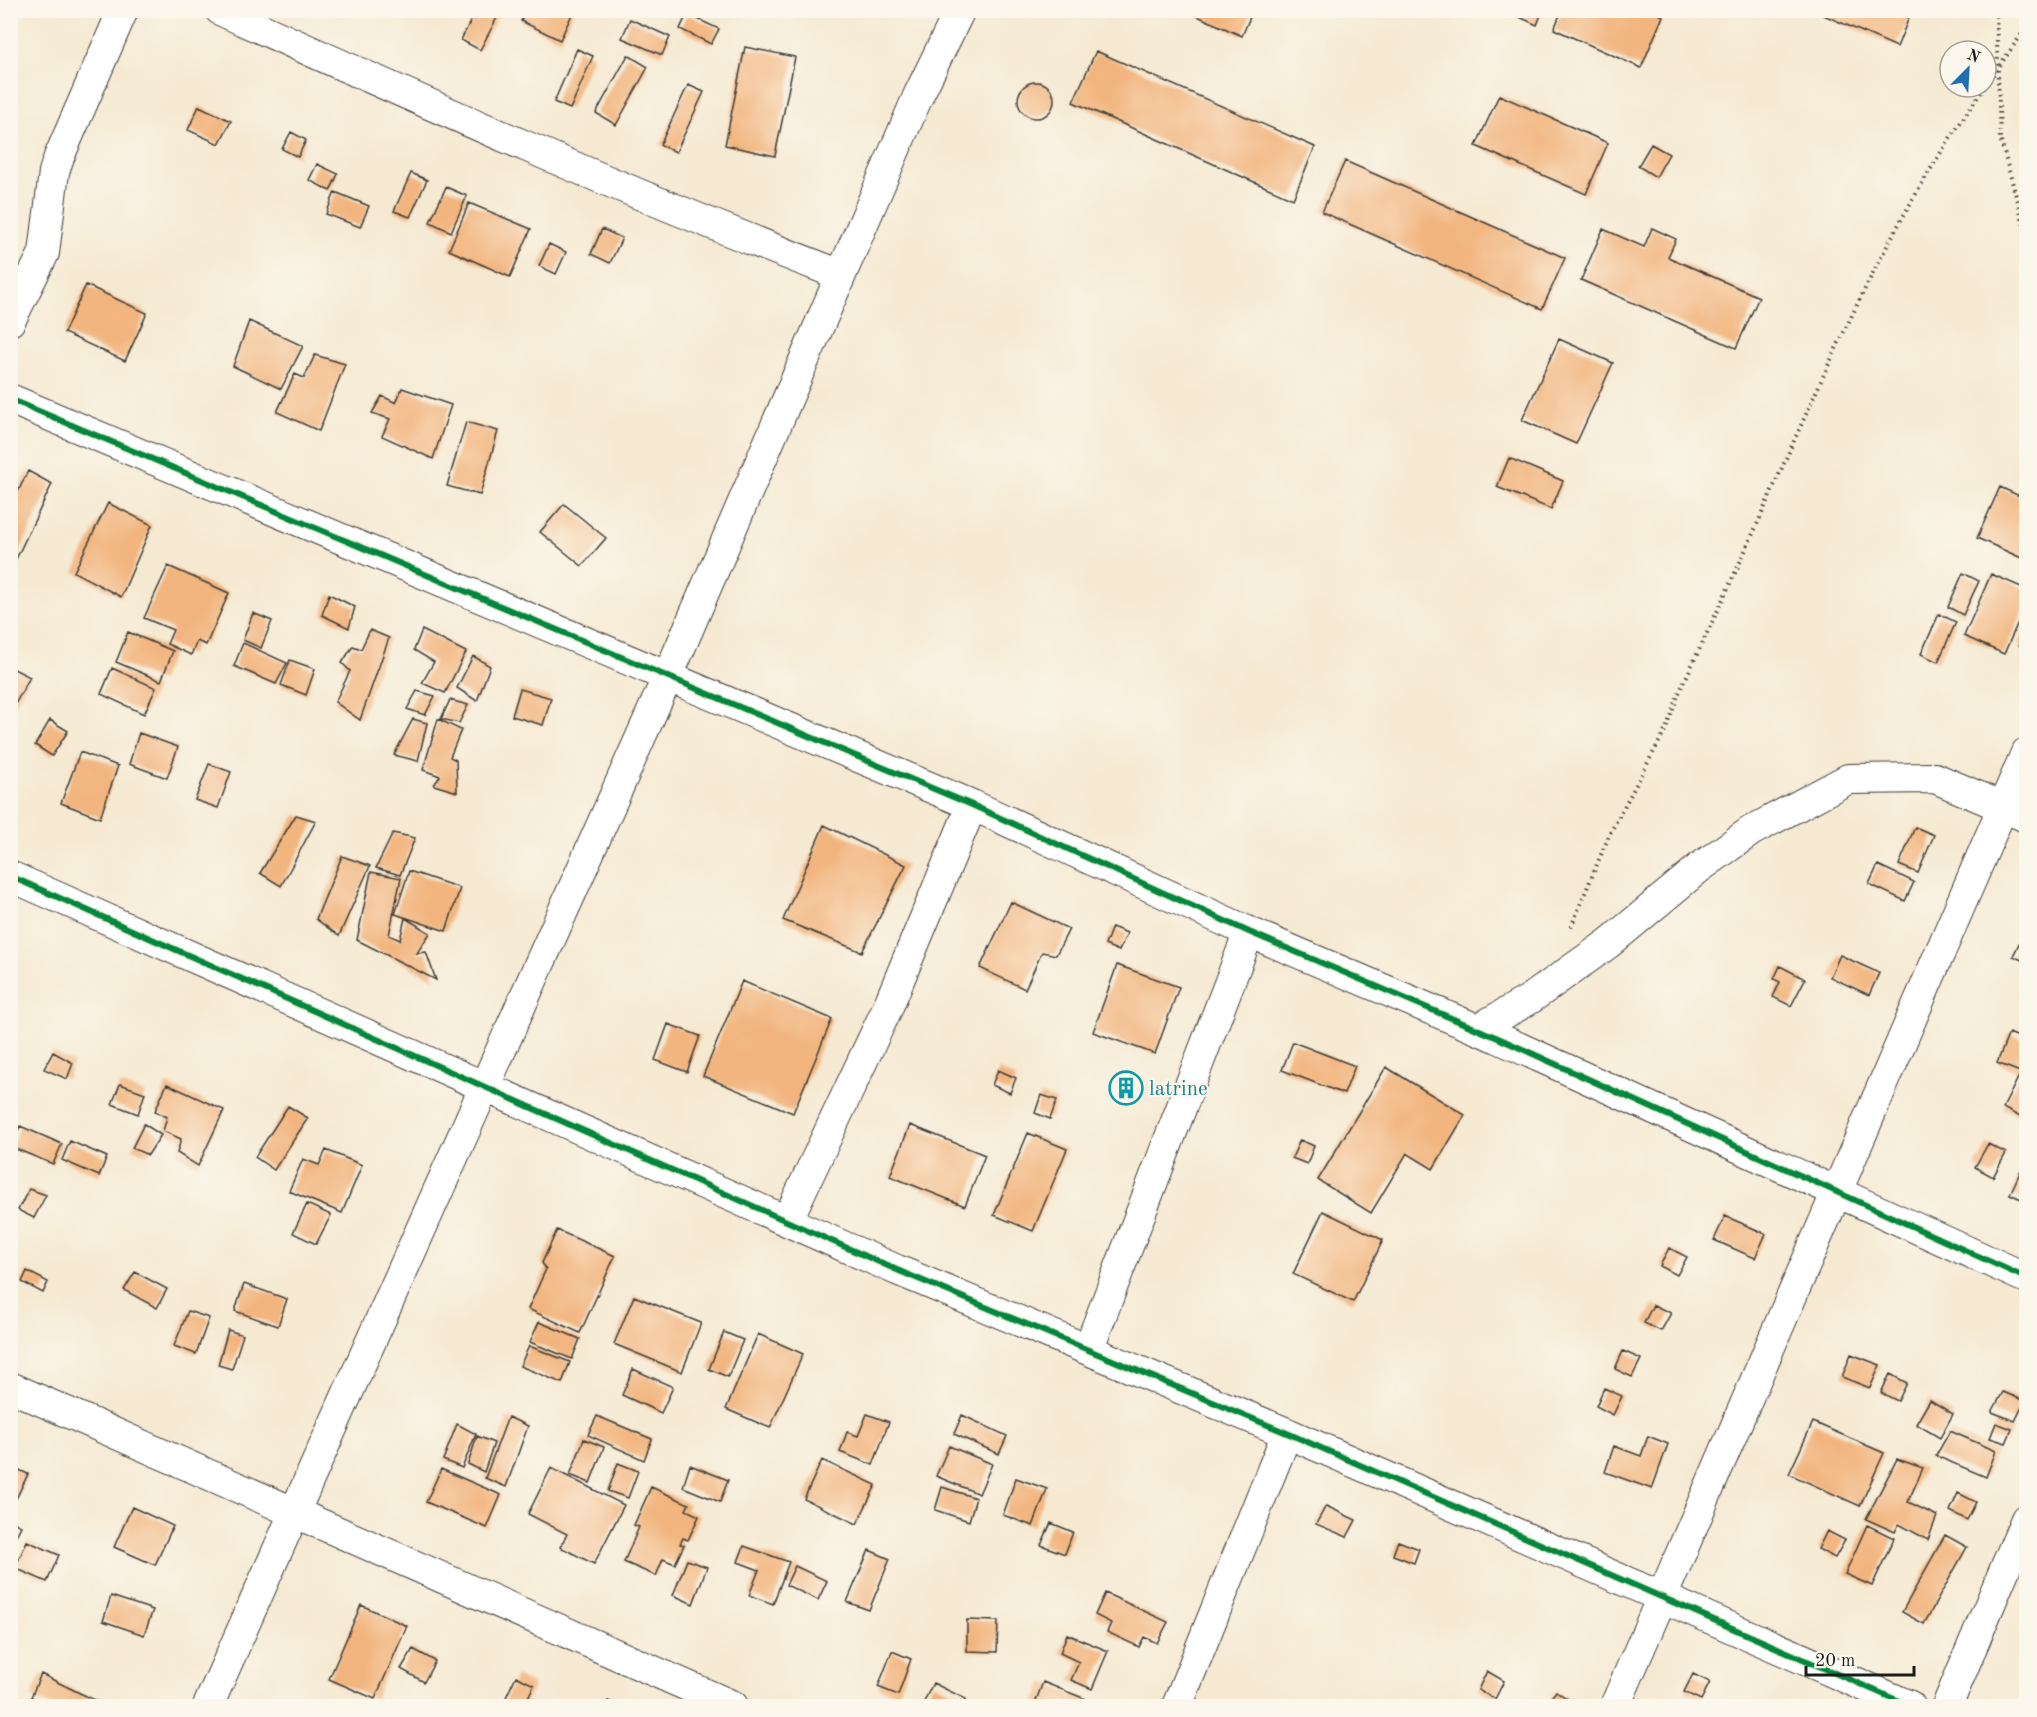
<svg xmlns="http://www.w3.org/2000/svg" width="2037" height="1717" font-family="'Old Standard TT',serif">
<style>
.building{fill:#f2b57f}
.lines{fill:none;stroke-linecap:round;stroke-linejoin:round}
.minor-casing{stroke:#3d3b37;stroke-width:32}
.path{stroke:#3d3b37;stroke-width:4;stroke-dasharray:1.5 4.5;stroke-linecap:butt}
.minor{stroke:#fff;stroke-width:30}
.cycleway-casing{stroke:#fbf7ec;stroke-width:10}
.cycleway{stroke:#00873e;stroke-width:6}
.labels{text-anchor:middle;stroke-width:4.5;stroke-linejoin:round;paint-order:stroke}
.culture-label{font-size:21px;fill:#0d838f;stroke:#fbf7ec;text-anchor:start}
</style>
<rect width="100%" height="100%" fill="#fbf7ec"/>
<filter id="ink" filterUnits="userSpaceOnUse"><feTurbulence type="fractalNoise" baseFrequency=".0167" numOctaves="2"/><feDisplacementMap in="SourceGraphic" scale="12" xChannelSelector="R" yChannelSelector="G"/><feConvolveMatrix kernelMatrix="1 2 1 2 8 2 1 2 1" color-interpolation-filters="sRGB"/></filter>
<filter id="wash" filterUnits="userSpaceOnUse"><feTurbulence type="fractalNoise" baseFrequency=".008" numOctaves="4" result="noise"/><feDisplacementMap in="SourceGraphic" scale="24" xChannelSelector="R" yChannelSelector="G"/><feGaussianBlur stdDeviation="1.35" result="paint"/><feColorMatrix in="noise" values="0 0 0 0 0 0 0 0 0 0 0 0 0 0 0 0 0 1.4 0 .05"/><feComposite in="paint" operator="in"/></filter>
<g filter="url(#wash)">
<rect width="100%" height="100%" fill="#f5e9d2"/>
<g id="blocks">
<!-- building -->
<path class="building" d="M 476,10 L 501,10 L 480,50 L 461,40 Z
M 526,10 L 574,10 L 560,40 L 521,21 Z
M 1184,10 L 1253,10 L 1242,36 Z
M 1504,10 L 1543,10 L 1537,25 Z
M 1562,10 L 1651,10 L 1663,16 L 1641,68 L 1554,29 Z
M 1812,10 L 1912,10 L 1897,47 Z
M 687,14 L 719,29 L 711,44 L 680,29 Z
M 630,19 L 670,37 L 662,55 L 622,38 Z
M 745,47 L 795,57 L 775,156 L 725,145 Z
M 577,49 L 593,56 L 570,109 L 554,102 Z
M 1096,51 L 1315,147 L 1293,199 L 1073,102 Z
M 628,55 L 648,67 L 616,125 L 596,113 Z
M1018 100a18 18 0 1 1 36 0a18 18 0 1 1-36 0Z
M 688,85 L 704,92 L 676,152 L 660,145 Z
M 1499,95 L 1608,143 L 1586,194 L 1476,146 Z
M 199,106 L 231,121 L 219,144 L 188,130 Z
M 291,132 L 306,140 L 298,157 L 282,149 Z
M 1651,144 L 1669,154 L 1656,177 L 1638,166 Z
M 1345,161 L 1565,258 L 1542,309 L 1322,212 Z
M 317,164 L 338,174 L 330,191 L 309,180 Z
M 411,173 L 427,180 L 410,217 L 394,211 Z
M 446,187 L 467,196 L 451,232 L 430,222 Z
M 335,192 L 369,206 L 360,227 L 326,214 Z
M 469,203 L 531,229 L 510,277 L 449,250 Z
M 1652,228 L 1676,239 L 1668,257 L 1759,297 L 1736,348 L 1581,280 L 1603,229 L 1644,247 Z
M 602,229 L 622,238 L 610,263 L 591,254 Z
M 549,244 L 566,252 L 556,274 L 539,266 Z
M 86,285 L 147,313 L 125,361 L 64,333 Z
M 249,321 L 303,346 L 281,389 L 233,366 Z
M 1559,339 L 1613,363 L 1576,444 L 1522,420 Z
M 315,355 L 345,364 L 319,431 L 277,412 L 295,374 L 304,378 Z
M 402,388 L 451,405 L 433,459 L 382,436 L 390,419 L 372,413 L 382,396 L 396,403 Z
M 466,422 L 498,431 L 480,495 L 447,486 Z
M 1509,458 L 1563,481 L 1551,509 L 1497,487 Z
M 28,471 L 52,484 L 16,559 L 10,556 L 10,508 Z
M 2000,487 L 2026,499 L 2026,560 L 1977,538 Z
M 108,503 L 152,525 L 121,597 L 74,572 Z
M 564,504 L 606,538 L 582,566 L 540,532 Z
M 168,566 L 229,593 L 206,645 L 197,641 L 191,655 L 167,644 L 173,630 L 144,618 Z
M 1963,573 L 1979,581 L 1963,615 L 1948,607 Z
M 1991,574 L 2026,589 L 2026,604 L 2004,654 L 1964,636 Z
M 329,594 L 355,607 L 349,628 L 322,615 Z
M 253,613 L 272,621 L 261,648 L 243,640 Z
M 1939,614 L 1956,622 L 1938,662 L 1921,654 Z
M 2026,629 L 2026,648 L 2019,645 Z
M 370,630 L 389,638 L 360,720 L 335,702 L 350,671 L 342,663 L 353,646 L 361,649 Z
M 422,630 L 466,652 L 445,693 L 422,683 L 434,662 L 414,650 Z
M 128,632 L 173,651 L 161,681 L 116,662 Z
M 243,643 L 287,663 L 276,684 L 234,666 Z
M 473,656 L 490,666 L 477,701 L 457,688 Z
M 290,660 L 315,669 L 306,695 L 281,685 Z
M 10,667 L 30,677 L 10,713 Z
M 112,668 L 156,688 L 144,714 L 101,694 Z
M 520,689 L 551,698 L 543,725 L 512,716 Z
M 417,691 L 435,696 L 425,715 L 407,709 Z
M 450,700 L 468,705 L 459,723 L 441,719 Z
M 413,719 L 427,723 L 418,761 L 394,755 Z
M 438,719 L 461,730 L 450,757 L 456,760 L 457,792 L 434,785 L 440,776 L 423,770 Z
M 50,720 L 68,731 L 52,756 L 35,745 Z
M 139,733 L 178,747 L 167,778 L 129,764 Z
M 80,752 L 118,766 L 100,818 L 61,803 Z
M 209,764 L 231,772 L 218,808 L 195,800 Z
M 296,815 L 316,821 L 281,886 L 260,873 Z
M 824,825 L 906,865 L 862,952 L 783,920 Z
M 1915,827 L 1934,835 L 1918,873 L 1899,865 Z
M 393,833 L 415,838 L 400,875 L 376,868 Z
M 342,856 L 370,866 L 339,936 L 316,919 Z
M 1878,865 L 1914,882 L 1905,901 L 1869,884 Z
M 409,871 L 460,888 L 446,931 L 395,914 Z
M 371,872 L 401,878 L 389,935 L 400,940 L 405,918 L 430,933 L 417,953 L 426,952 L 436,980 L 357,940 Z
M 1011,902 L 1069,929 L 1056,955 L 1042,952 L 1025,989 L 980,968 Z
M 1112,927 L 1127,933 L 1119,951 L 1105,945 Z
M 2026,929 L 2026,962 L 2013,956 Z
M 1840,955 L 1879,973 L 1869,995 L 1830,977 Z
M 1117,965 L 1179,987 L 1155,1054 L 1093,1032 Z
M 1780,966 L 1805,979 L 1791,1006 L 1773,997 L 1780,982 L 1774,979 Z
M 742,981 L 832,1019 L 793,1113 L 703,1076 Z
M 668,1024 L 700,1036 L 687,1072 L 655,1060 Z
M 2009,1033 L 2026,1040 L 2026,1056 L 2020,1072 L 1997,1063 Z
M 1293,1042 L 1355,1066 L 1344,1094 L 1282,1070 Z
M 53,1052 L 73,1063 L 67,1079 L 44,1069 Z
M 1386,1067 L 1465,1115 L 1433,1169 L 1407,1153 L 1371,1213 L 1318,1180 Z
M 2023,1068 L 2026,1070 L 2026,1120 L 2003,1108 Z
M 998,1070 L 1016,1078 L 1010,1093 L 992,1085 Z
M 1120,1077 L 1139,1085 L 1132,1099 L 1114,1091 Z
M 120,1084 L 145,1093 L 138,1114 L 112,1104 Z
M 167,1084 L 224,1110 L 198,1166 L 177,1153 L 181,1139 L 163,1131 L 167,1117 L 155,1111 Z
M 1041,1095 L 1057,1100 L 1050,1119 L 1035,1113 Z
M 288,1106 L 308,1118 L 274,1170 L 255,1157 Z
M 144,1124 L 161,1135 L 148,1155 L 132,1148 Z
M 910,1125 L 985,1155 L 965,1206 L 890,1176 Z
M 20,1126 L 62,1144 L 53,1164 L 11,1147 Z
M 1028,1133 L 1067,1149 L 1033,1231 L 994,1215 Z
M 1300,1140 L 1314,1146 L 1307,1164 L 1292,1158 Z
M 70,1141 L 107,1157 L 99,1176 L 62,1160 Z
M 1988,1144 L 2006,1153 L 1993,1177 L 1975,1167 Z
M 326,1150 L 362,1165 L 342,1213 L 289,1191 L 303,1159 L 319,1165 Z
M 2022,1168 L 2026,1170 L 2026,1201 L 2010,1194 Z
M 29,1189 L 46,1195 L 34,1218 L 18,1210 Z
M 307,1204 L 331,1215 L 316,1244 L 293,1233 Z
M 1323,1211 L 1383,1240 L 1353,1302 L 1293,1274 Z
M 1725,1216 L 1766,1234 L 1755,1258 L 1714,1240 Z
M 557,1230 L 615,1256 L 580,1333 L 528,1309 L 546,1269 L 542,1263 Z
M 1669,1248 L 1687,1257 L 1677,1275 L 1660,1266 Z
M 27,1271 L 48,1282 L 43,1293 L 22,1282 Z
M 135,1272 L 167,1289 L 157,1308 L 124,1290 Z
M 244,1284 L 287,1299 L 278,1326 L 235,1311 Z
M 634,1296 L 701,1323 L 682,1372 L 614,1344 Z
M 1653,1305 L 1671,1313 L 1661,1331 L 1644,1323 Z
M 188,1311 L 209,1318 L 196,1354 L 174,1346 Z
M 539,1322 L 580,1339 L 572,1359 L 530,1342 Z
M 228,1330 L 243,1335 L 232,1369 L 218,1365 Z
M 724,1332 L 743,1340 L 728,1377 L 709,1369 Z
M 758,1334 L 803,1354 L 770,1428 L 726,1409 Z
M 529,1346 L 570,1362 L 562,1383 L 520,1366 Z
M 1623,1351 L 1641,1359 L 1632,1377 L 1615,1369 Z
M 1851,1354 L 1880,1365 L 1870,1388 L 1842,1377 Z
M 633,1369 L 673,1387 L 661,1413 L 622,1395 Z
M 1890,1374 L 1907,1383 L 1898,1401 L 1881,1393 Z
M 1604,1388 L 1622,1396 L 1613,1415 L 1596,1406 Z
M 2003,1392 L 2025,1401 L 2015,1421 L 1992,1412 Z
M 1930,1400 L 1953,1414 L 1940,1438 L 1916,1424 Z
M 867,1414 L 889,1422 L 873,1465 L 840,1452 L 847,1432 L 858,1436 Z
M 962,1415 L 1007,1436 L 999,1454 L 954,1434 Z
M 597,1416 L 652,1439 L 644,1460 L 588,1435 Z
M 508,1417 L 528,1426 L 506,1487 L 485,1478 Z
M 1813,1422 L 1884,1453 L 1860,1506 L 1789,1474 Z
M 1996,1423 L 2012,1429 L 2006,1443 L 1990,1438 Z
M 457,1424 L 476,1434 L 462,1468 L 443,1460 Z
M 1950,1431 L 1996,1451 L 1986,1477 L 1936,1456 Z
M 477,1436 L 494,1443 L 484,1472 L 468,1464 Z
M 1648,1436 L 1668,1444 L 1652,1489 L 1605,1472 L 1614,1446 L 1641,1456 Z
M 584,1439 L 604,1447 L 590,1483 L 570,1475 Z
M 949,1446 L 992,1464 L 979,1494 L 936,1476 Z
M 1897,1459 L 1923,1468 L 1908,1502 L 1937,1516 L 1928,1540 L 1899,1524 L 1895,1532 L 1866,1519 Z
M 822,1460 L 876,1485 L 857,1524 L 804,1499 Z
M 618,1463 L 638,1471 L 628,1498 L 608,1491 Z
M 690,1465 L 728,1480 L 720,1502 L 683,1487 Z
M 13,1467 L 28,1474 L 14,1503 L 10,1502 L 10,1472 Z
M 551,1468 L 624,1505 L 594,1564 L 560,1547 L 567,1534 L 528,1514 Z
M 441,1469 L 501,1495 L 487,1528 L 426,1502 Z
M 1016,1478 L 1047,1489 L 1033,1526 L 1003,1515 Z
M 651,1487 L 689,1504 L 686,1510 L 699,1516 L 688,1540 L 683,1538 L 680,1544 L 684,1545 L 675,1564 L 663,1559 L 656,1576 L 624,1562 L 639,1527 L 634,1525 Z
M 942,1487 L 976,1498 L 969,1521 L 935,1510 Z
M 1958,1493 L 1976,1502 L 1967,1520 L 1950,1511 Z
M 1326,1506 L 1356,1520 L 1347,1537 L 1316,1524 Z
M 132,1507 L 173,1526 L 155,1565 L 114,1547 Z
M 10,1521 L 21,1526 L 10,1547 Z
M 1051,1523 L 1073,1532 L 1065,1554 L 1041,1545 Z
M 1867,1525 L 1894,1538 L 1872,1586 L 1845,1574 Z
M 1827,1531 L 1845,1540 L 1835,1558 L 1818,1549 Z
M 1945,1535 L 1967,1547 L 1924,1624 L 1902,1612 Z
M 27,1541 L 59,1555 L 47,1582 L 15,1568 Z
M 1398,1541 L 1419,1549 L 1414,1563 L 1393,1555 Z
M 744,1546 L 789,1562 L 773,1604 L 749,1595 L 759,1570 L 738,1562 Z
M 869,1550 L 890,1559 L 869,1610 L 847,1602 Z
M 687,1560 L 707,1567 L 693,1604 L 673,1595 Z
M 795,1566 L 827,1581 L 818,1600 L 786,1585 Z
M 1105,1593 L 1168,1622 L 1157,1643 L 1144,1637 L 1139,1647 L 1107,1632 L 1111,1623 L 1095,1615 Z
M 111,1596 L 153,1610 L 144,1635 L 103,1621 Z
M 361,1605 L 407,1626 L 375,1699 L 329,1679 Z
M 967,1620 L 998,1621 L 997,1652 L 967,1651 Z
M 1067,1634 L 1108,1651 L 1092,1689 L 1071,1680 L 1079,1662 L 1060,1653 Z
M 413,1649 L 435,1661 L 424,1682 L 401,1669 Z
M 892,1651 L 911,1659 L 898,1695 L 878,1687 Z
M 1487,1671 L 1504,1681 L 1495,1699 L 1478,1690 Z
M 41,1674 L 100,1703 L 99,1706 L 51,1706 L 31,1697 Z
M 1693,1674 L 1710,1682 L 1701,1700 L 1684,1692 Z
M 516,1676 L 534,1685 L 524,1706 L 502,1706 Z
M 1043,1682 L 1103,1706 L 1034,1706 Z
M 933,1683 L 966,1699 L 963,1706 L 922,1706 Z
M 1556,1691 L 1572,1702 L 1570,1706 L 1545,1706 Z
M 608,1701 L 620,1706 L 605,1706 Z"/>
</g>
</g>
<g filter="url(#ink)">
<use href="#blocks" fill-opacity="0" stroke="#3d3b37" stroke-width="1.5"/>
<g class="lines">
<defs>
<path id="minor" d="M 220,10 C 426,104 630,194 841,275
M 10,321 L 44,253 L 54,172 L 59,157 L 123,10
M 10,399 L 972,805 L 1249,932 L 1498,1038 L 2026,1278
M 10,876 L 897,1270 L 1287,1433 L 1910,1706
M 1478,1029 L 1530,999 L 1609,943 L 1699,868 L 1751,831 L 1848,779 L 1935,778 L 2026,817
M 787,1221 L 887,1009 L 972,805
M 1088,1350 L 1249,932
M 10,1387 L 733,1706
M 208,1706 L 668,676 L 919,94 L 960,10
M 1177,1706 L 1287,1433
M 1615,1706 L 2026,753
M 1947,1706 L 2026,1519"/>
</defs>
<!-- minor casing -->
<use href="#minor" class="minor-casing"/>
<!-- path -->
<path class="path" d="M 1996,10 L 2000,138 L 2026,232
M 1986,85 L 2026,28
M 1571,927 L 1610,833 L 1666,729 L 1678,695 C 1710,626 1743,558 1773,488 C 1835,349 1895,211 1985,87"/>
<!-- minor -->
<use href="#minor" class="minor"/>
<defs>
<path id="cycleway" d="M 10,399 L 972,805 L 1249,932 L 1498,1038 L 2026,1278
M 10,876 L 897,1270 L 1287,1433 L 1910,1706"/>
</defs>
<!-- cycleway casing -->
<use href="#cycleway" class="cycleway-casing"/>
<!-- cycleway -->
<use href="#cycleway" class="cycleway"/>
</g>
</g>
<!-- icons -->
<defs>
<symbol id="building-ring" viewBox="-11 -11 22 22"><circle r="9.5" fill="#fbf7ec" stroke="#0f9aa8" stroke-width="1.5"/><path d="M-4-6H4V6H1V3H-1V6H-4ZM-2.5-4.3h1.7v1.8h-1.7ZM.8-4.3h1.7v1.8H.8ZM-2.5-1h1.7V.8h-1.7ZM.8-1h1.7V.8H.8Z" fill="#0f9aa8"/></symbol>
</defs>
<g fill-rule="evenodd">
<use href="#building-ring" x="1107" y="1069" width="38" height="38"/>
</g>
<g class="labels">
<!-- culture labels -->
<g class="culture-label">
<text x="1149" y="1095">latrine</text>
</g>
</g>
<!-- margin -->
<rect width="2037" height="1717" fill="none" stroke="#fbf7ec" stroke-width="36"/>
<!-- north arrow -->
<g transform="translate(1968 69) rotate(24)"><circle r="28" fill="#fbf7ec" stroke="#a29f99" stroke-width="1.5"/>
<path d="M0-4.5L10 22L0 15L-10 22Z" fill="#1f6fb2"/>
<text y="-9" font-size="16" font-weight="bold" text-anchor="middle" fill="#1c1c1c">N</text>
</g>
<!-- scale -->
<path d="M1806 1666v9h108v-9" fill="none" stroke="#1c1c1c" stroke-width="3"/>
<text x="1815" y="1666" font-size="18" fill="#1c1c1c" stroke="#fbf7ec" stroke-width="4.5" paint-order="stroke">20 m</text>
</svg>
